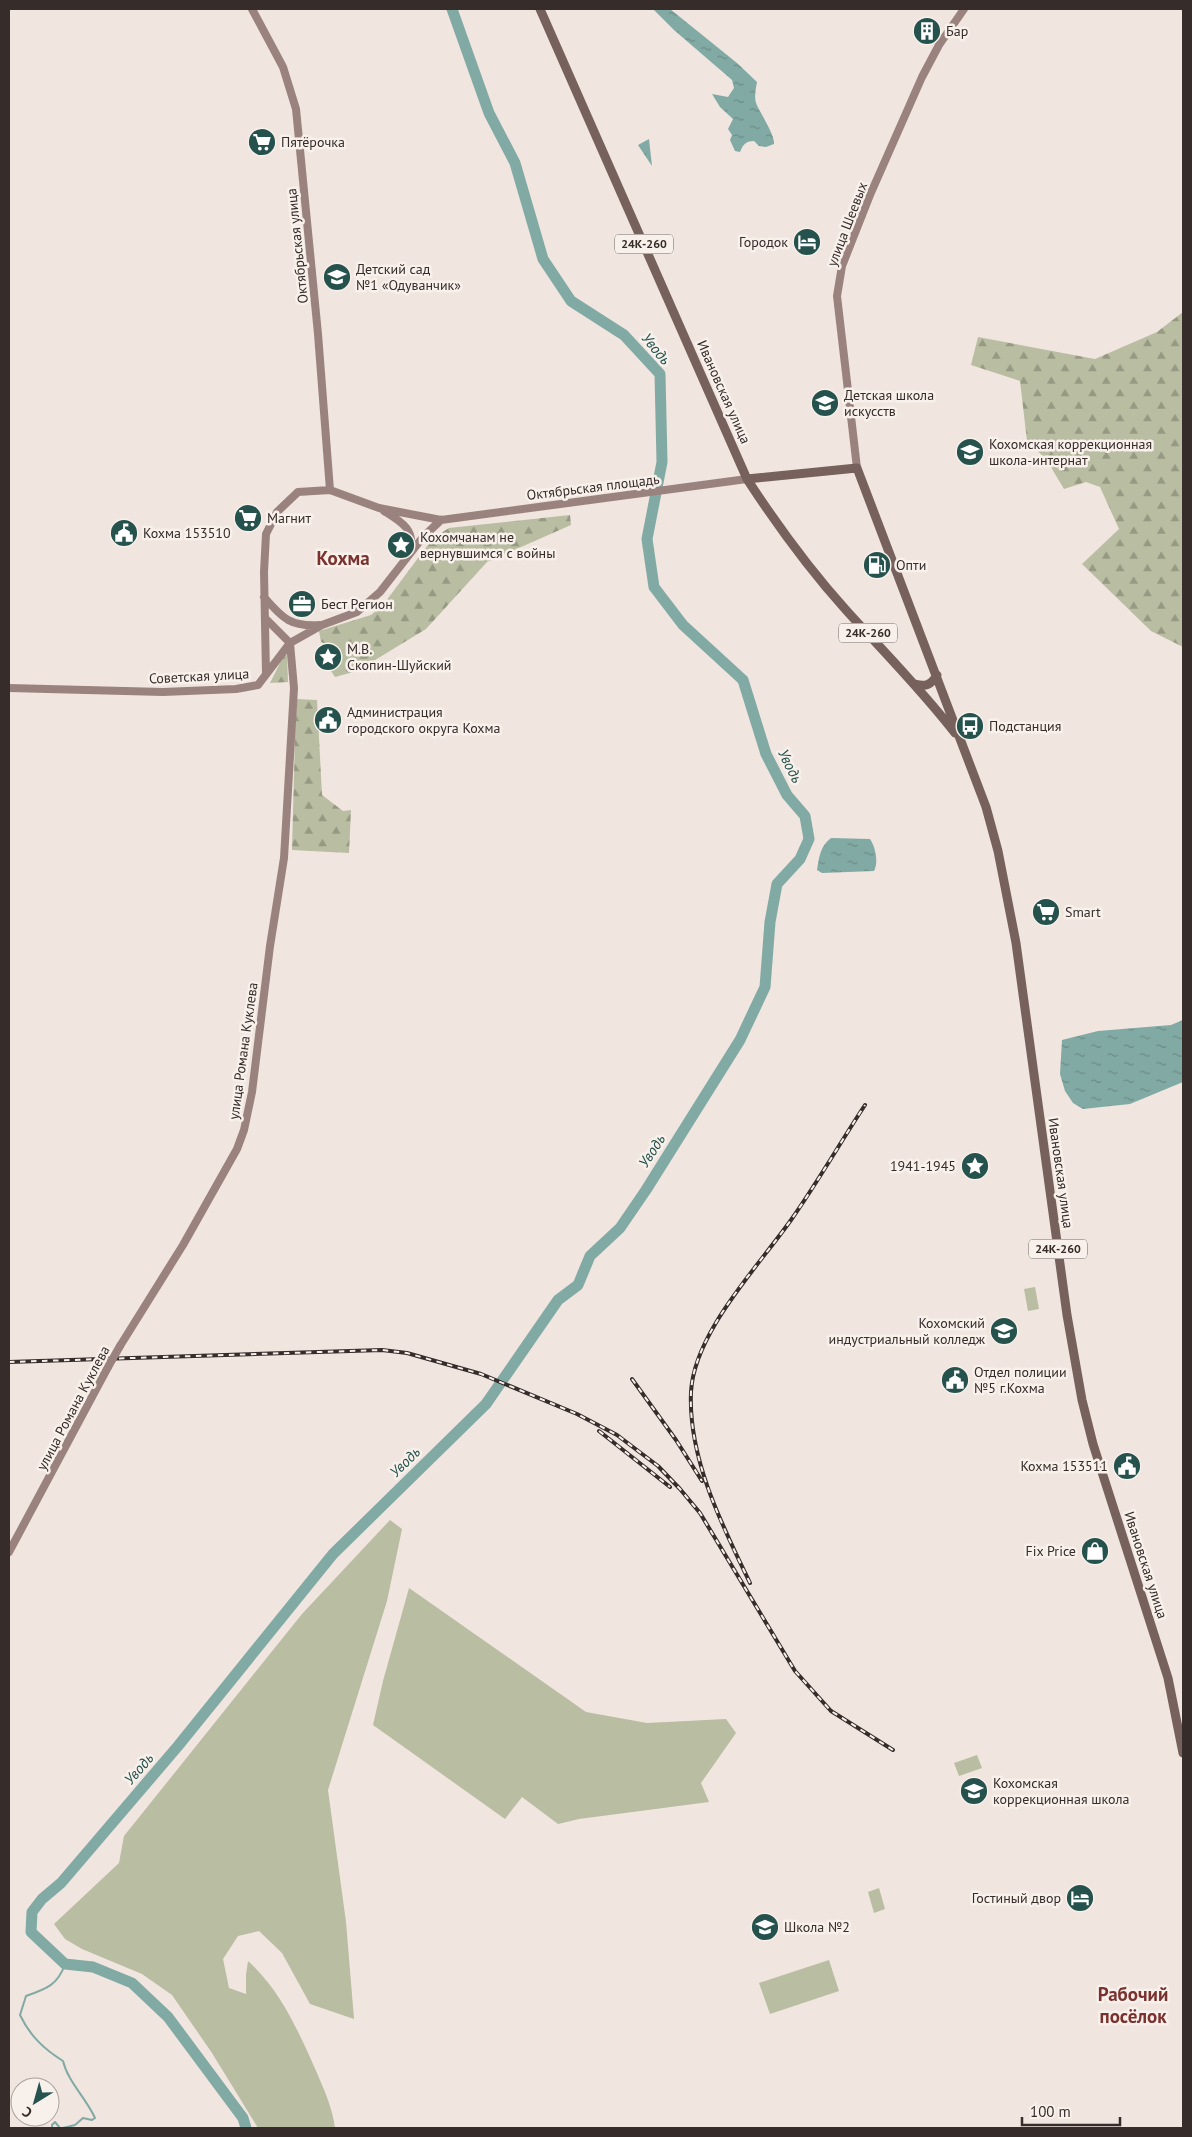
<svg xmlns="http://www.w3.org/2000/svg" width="1192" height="2137" font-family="'PT Sans',sans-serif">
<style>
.forest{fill:url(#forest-firs)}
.green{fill:#b9bda1}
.water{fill:url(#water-ripples)}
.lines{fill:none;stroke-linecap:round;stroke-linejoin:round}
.stream{stroke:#82aaa4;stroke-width:2}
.river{stroke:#82aaa4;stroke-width:11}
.secondary{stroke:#9a837e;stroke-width:8}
.primary{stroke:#76615d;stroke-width:9}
.rail-casing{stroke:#362c2a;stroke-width:4}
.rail{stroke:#f8f0eb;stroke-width:2;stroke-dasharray:5.5;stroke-linecap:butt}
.secondary-bridge{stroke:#9a837e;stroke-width:8}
.labels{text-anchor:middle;stroke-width:5;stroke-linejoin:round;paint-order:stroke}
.shield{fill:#f8f0eb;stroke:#706764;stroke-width:1}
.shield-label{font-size:12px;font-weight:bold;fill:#362c2a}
.poi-label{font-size:14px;fill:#362c2a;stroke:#f8f0eb;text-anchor:start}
.street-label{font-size:14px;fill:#362c2a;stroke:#f8f0eb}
.water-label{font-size:15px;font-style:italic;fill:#25524d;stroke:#f8f0eb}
.district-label{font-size:19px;font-weight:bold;fill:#7b312d;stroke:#f8f0eb}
</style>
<defs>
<pattern id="forest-firs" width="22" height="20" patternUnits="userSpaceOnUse" patternTransform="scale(1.25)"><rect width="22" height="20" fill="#b9bda1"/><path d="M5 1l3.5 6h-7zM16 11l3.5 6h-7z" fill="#979a83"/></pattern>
<pattern id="water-ripples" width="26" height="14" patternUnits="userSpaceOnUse" patternTransform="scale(1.25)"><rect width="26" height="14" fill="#82aaa4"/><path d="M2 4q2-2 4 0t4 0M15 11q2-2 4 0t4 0" fill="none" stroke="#6b8b86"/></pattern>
</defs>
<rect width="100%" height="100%" fill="#f0e5df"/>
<!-- forest -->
<path class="forest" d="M 1183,312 L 1183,647 L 1151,631 L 1082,564 L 1119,529 L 1100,487 L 1086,482 L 1064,489 L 1046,459 L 1027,441 L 1020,381 L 971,365 L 978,337 L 1095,359 L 1157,332 Z
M 570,515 L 571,525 L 487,562 L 426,629 L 357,671 L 335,677 L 329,668 L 335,663 L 328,645 L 321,642 L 319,631 L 371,615 L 383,605 L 433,538 L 449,528 Z
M 284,655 L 287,655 L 288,682 L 270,683 Z
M 296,699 L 317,700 L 322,795 L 343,811 L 351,810 L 349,853 L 292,850 Z"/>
<!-- green -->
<path class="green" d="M 1035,1287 L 1039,1309 L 1028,1311 L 1024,1289 Z
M 390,1520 L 402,1529 L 387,1601 L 328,1790 L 346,1922 L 354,2019 L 310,2004 L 282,1953 L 259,1931 L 238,1936 L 223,1959 L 229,1988 L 246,1994 L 246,1975 L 248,1961 C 279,1989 296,2026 313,2064 C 322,2085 332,2105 335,2128 L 258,2128 L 212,2053 L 172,1995 L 142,1974 L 82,1949 L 65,1939 L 54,1924 L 119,1863 L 124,1836 L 302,1614 Z
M 409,1588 L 586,1712 L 647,1723 L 726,1719 L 736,1733 L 701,1783 L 709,1802 L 579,1819 L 558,1824 L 522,1797 L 505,1819 L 373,1725 L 383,1681 Z
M 977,1755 L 982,1768 L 959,1776 L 954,1763 Z
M 879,1888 L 885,1909 L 874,1913 L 868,1892 Z
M 829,1960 L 839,1991 L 770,2014 L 759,1983 Z"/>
<!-- water -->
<path class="water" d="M 653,9 L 670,9 L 737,63 L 757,82 C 756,88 754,97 756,103 C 760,113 775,135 774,144 L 766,147 L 759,146 L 754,141 C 745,141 743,145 740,152 L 735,151 L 730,140 L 732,135 L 728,129 L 733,119 L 720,107 L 712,94 L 728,97 L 734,88 L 732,80 L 674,30 Z
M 649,139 L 652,166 L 638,145 Z
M 831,838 L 870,839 C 875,846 879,862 874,871 L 822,873 L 817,870 C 819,858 820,846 831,838 Z
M 1183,1020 L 1183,1082 L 1130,1104 L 1083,1109 L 1073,1103 L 1065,1091 L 1060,1074 L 1062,1040 L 1098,1031 L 1171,1025 Z"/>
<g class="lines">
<!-- stream -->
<path class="stream" d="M 52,2128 L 52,2125 L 55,2122 L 60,2128
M 63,2128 L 75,2125 L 83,2118 L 92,2120 L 95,2118 C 86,2098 68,2082 63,2061 C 44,2049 30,2036 20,2015 L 26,1996 C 46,1989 58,1985 65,1964"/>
<!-- river -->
<path class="river" d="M 246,2128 L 243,2118 L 168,2017 L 132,1983 L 93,1967 L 65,1964 L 31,1932 L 32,1912 L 42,1899 L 61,1883 L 178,1746 L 333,1554 L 486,1404 L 558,1300 L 578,1285 L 590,1256 L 620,1228 L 646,1190 L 740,1040 L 765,987 L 770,922 L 777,884 L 800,859 L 809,839 L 805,816 L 787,795 L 766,754 L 743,680 L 683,625 L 654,587 L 647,539 L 662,462 L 660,374 L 624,335 L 571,301 L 543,259 L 515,163 L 489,113 L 452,9"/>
<!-- secondary -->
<path class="secondary" d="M 252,9 L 283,67 L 296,109 L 318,334 L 330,490
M 857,468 L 837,296 L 842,266 L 870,195 L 922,77 L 939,45 L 964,9
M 384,511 C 400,521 417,530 409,551
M 264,597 C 283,619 291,627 320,625
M 266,674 L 264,572 L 266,534 L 277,512 L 298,492 L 330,490 L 379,508 L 441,520 L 747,479
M 9,688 L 163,692 L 236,689 L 258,685 L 290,643 L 322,625 L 357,612 L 380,592 L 423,537 L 441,520
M 120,1346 L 183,1245 L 237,1149 L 244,1130 L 252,1092 L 270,946 L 284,858 L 294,688 L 290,643 L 265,618
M 9,1552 L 108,1367"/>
<!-- primary -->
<path class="primary" d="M 540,9 L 747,479 C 777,525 809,569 846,610 C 883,651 921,689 955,733
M 747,479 L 857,468 L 986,807 L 998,851 L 1016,943 L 1067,1315 L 1082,1400 L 1093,1444 L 1168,1678 L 1183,1753
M 915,684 C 926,687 931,685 937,675"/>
<defs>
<path id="rail" d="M 9,1362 L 382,1350 L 407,1353 L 481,1374 L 577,1414 L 617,1435 L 658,1466 L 680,1489 L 700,1513 L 795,1671 L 831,1711 L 893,1750
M 632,1379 L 676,1440 L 702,1481
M 599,1431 L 670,1487
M 750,1583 C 722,1525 688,1458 691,1392 C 694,1333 757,1268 791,1220 C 817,1183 840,1143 865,1105"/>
</defs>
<!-- rail casing -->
<use href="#rail" class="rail-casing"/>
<!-- rail -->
<use href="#rail" class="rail"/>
<!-- secondary-bridge -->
<path class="secondary-bridge" d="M 108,1367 L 120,1346"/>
</g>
<!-- icons -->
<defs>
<symbol id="building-disc" viewBox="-11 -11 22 22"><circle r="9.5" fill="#25524d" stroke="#f8f0eb"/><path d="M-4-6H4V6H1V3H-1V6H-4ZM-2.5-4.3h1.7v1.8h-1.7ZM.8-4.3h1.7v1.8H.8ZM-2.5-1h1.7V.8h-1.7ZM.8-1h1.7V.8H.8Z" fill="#fff"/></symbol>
<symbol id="supermarket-disc" viewBox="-11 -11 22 22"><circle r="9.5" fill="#25524d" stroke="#f8f0eb"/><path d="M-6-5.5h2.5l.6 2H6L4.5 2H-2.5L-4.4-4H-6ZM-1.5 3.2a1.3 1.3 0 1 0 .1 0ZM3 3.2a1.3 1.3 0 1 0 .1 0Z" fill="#fff"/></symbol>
<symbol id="hotel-disc" viewBox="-11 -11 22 22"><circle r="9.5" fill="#25524d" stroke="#f8f0eb"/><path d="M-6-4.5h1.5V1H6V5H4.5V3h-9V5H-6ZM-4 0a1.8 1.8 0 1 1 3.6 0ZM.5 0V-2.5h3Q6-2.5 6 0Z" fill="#fff"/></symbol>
<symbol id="school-disc" viewBox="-11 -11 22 22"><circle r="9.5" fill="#25524d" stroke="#f8f0eb"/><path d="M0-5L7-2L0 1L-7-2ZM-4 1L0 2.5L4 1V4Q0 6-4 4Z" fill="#fff"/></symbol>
<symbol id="civic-disc" viewBox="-11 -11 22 22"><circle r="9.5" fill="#25524d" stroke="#f8f0eb"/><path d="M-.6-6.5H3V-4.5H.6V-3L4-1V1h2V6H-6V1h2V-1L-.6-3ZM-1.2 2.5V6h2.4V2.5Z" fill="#fff"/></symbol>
<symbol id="sight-disc" viewBox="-11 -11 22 22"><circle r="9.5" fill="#25524d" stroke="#f8f0eb"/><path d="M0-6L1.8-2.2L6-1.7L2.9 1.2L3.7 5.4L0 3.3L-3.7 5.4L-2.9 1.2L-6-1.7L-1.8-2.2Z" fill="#fff"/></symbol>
<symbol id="fuel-disc" viewBox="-11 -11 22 22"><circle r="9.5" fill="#25524d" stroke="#f8f0eb"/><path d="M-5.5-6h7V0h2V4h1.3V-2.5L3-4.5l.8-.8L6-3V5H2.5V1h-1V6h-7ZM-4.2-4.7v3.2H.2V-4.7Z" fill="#fff"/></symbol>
<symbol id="office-disc" viewBox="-11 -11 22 22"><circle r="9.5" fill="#25524d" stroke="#f8f0eb"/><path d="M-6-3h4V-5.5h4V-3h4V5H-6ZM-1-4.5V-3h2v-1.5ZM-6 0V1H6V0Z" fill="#fff"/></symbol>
<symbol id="bus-disc" viewBox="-11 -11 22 22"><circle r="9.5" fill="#25524d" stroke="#f8f0eb"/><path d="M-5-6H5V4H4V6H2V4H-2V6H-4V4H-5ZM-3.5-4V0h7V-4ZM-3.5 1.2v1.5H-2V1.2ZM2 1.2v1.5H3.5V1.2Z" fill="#fff"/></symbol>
<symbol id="university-disc" viewBox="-11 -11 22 22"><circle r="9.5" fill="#25524d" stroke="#f8f0eb"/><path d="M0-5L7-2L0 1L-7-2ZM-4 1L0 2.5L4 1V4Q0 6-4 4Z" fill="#fff"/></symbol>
<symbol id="shop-disc" viewBox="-11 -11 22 22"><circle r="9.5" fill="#25524d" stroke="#f8f0eb"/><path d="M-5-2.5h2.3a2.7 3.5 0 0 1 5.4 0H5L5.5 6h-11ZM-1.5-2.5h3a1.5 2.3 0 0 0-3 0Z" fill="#fff"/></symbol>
</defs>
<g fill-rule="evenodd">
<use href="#building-disc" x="911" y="15" width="32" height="32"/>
<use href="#supermarket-disc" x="246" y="126" width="32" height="32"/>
<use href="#hotel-disc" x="791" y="226" width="32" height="32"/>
<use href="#school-disc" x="321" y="261" width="32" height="32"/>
<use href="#school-disc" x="809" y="387" width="32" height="32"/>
<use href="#school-disc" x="954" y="436" width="32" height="32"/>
<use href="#supermarket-disc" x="232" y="502" width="32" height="32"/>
<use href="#civic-disc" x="108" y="517" width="32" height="32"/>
<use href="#sight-disc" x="385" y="529" width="32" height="32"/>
<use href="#fuel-disc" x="861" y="549" width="32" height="32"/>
<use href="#office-disc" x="286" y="588" width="32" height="32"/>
<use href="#sight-disc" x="312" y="641" width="32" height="32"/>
<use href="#civic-disc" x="312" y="704" width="32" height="32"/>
<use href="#bus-disc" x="954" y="710" width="32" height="32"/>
<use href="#supermarket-disc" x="1030" y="896" width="32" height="32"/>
<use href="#sight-disc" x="959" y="1150" width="32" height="32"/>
<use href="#university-disc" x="988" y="1315" width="32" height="32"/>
<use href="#civic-disc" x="939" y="1364" width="32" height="32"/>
<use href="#civic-disc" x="1111" y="1450" width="32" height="32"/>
<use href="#shop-disc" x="1079" y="1535" width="32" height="32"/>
<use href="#school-disc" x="958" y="1775" width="32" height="32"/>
<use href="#hotel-disc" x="1064" y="1882" width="32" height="32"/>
<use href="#school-disc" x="749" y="1911" width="32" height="32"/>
</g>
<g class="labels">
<!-- shield labels -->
<g class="shield">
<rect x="615" y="234.5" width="58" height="19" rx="4"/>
<rect x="839" y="623.5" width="58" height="19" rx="4"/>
<rect x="1029" y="1239.5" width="58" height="19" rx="4"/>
</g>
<g class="shield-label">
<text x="644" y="248">24К-260</text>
<text x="868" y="637">24К-260</text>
<text x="1058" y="1253">24К-260</text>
</g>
<!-- poi labels -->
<g class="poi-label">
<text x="946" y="36">Бар</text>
<text x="281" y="147">Пятёрочка</text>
<text x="788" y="247" text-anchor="end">Городок</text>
<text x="356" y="274">Детский сад<tspan x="356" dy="16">№1 «Одуванчик»</tspan></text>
<text x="844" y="400">Детская школа<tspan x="844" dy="16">искусств</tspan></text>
<text x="989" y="449">Кохомская коррекционная<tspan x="989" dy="16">школа-интернат</tspan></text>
<text x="267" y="523">Магнит</text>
<text x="143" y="538">Кохма 153510</text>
<text x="420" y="542">Кохомчанам не<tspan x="420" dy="16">вернувшимся с войны</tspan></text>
<text x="896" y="570">Опти</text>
<text x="321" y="609">Бест Регион</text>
<text x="347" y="654">М.В.<tspan x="347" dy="16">Скопин-Шуйский</tspan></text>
<text x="347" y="717">Администрация<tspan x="347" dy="16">городского округа Кохма</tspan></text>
<text x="989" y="731">Подстанция</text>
<text x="1065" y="917">Smart</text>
<text x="956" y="1171" text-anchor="end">1941-1945</text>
<text x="985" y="1328" text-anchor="end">Кохомский<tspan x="985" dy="16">индустриальный колледж</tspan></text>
<text x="974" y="1377">Отдел полиции<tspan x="974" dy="16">№5 г.Кохма</tspan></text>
<text x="1108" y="1471" text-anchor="end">Кохма 153511</text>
<text x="1076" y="1556" text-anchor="end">Fix Price</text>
<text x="993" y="1788">Кохомская<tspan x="993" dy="16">коррекционная школа</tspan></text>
<text x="1061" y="1903" text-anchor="end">Гостиный двор</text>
<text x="784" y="1932">Школа №2</text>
</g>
<!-- street labels -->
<g class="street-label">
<text transform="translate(847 224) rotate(-69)" y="5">улица Шеевых</text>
<text transform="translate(297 246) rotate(-96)" y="5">Октябрьская улица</text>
<text transform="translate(724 392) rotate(66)" y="5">Ивановская улица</text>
<text transform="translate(593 487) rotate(-7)" y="5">Октябрьская площадь</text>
<text transform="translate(199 676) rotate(-3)" y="5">Советская улица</text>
<text transform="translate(243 1051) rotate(-82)" y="5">улица Романа Куклева</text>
<text transform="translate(1061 1173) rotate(82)" y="5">Ивановская улица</text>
<text transform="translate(73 1408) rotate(-62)" y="5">улица Романа Куклева</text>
<text transform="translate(1146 1565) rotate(72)" y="5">Ивановская улица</text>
</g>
<!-- water labels -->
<g class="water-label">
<text transform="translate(656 349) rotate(51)" y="5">Уводь</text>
<text transform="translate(790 766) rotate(64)" y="5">Уводь</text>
<text transform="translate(652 1151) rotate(-57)" y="5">Уводь</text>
<text transform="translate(405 1462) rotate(-45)" y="5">Уводь</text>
<text transform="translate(139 1769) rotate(-49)" y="5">Уводь</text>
</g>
<!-- district labels -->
<g class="district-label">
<text x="343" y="565">Кохма</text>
<text x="1133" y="2001">Рабочий<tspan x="1133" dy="22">посёлок</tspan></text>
</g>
</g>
<!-- border -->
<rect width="1192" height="2137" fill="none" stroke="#362c2a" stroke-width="20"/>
<!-- north arrow -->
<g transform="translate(35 2102) rotate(217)"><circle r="24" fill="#f8f0eb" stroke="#aaa29e"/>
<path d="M0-4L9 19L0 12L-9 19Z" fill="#25524d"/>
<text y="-8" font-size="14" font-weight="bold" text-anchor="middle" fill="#362c2a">С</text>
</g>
<!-- scale -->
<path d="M1022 2117v8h98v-8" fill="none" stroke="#362c2a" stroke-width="2.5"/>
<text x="1030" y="2117" font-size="15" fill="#362c2a" stroke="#f8f0eb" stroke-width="4" paint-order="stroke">100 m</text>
</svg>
